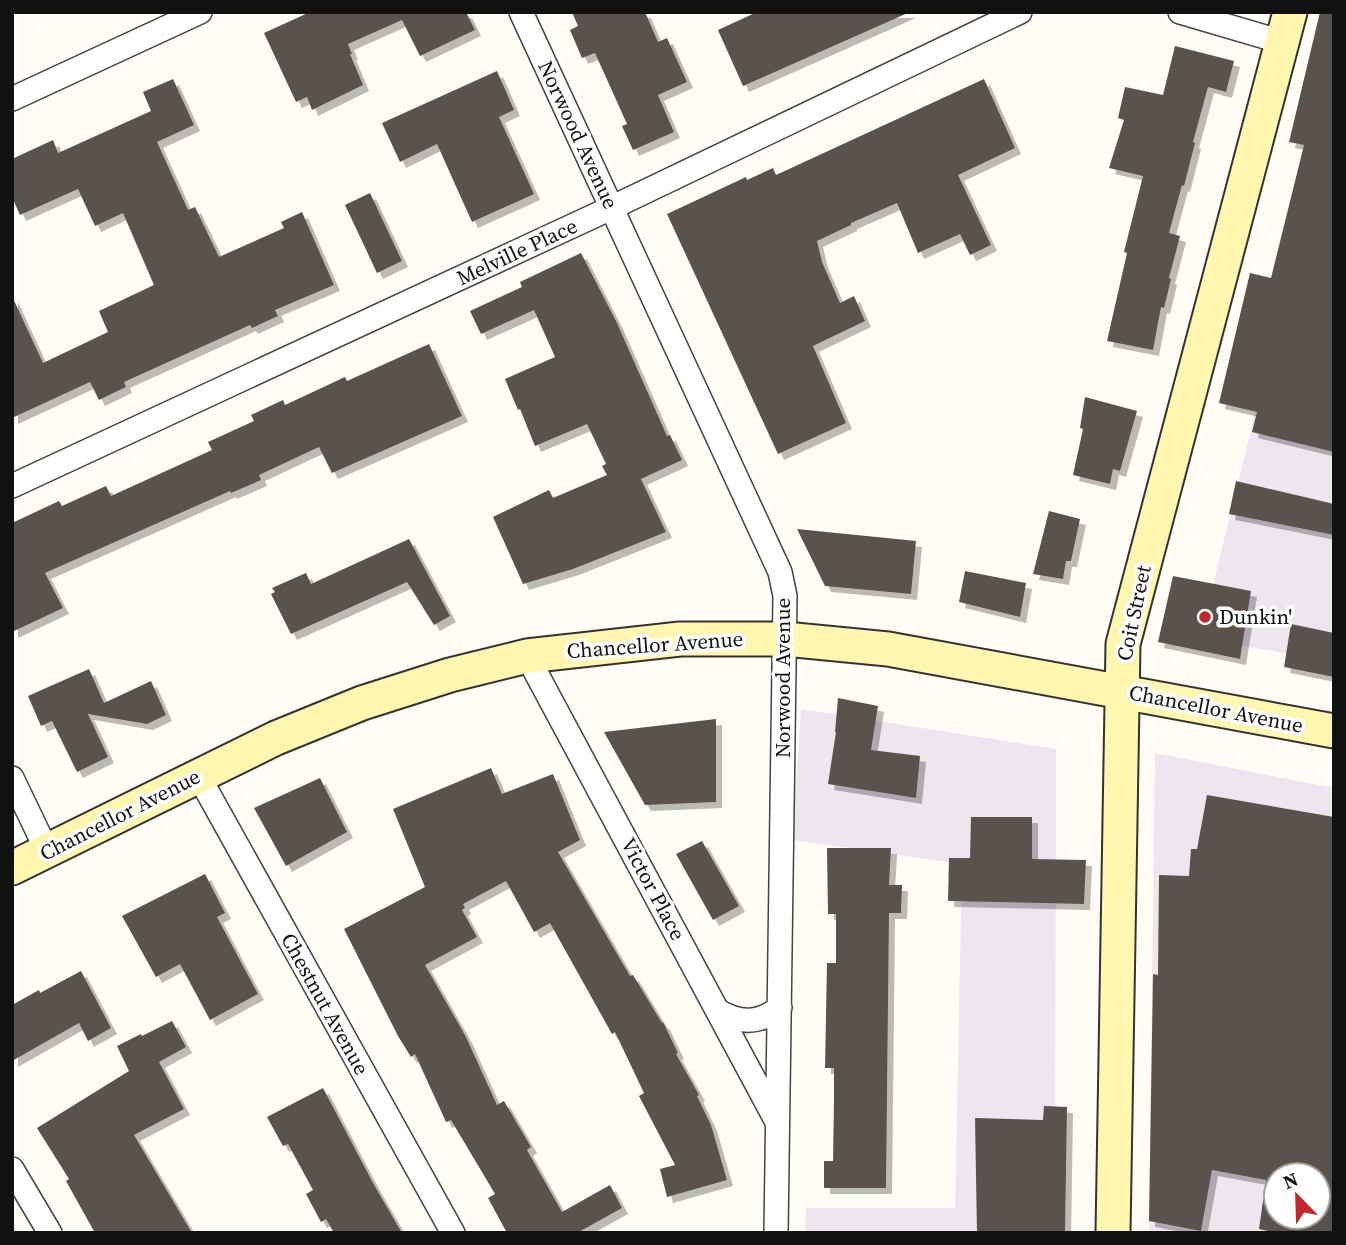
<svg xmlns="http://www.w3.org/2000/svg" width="1346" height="1245" font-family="'Source Serif 4',serif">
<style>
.industrial{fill:#eee6ef;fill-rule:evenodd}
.building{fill:#5a524d;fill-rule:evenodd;filter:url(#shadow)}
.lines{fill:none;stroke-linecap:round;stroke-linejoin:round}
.street-casing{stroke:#444;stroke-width:26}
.secondary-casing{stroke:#333;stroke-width:37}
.street{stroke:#fff;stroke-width:23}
.secondary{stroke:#fff6b0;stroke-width:33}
.poi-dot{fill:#c4262e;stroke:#fff;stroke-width:2.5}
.labels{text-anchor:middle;stroke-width:7;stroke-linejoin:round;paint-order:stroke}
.street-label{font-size:21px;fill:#111;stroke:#fff}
.poi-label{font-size:21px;fill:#111;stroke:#fff;text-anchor:start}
</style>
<defs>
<filter id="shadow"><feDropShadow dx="6" dy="6" stdDeviation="0" flood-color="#0004"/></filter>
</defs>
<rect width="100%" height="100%" fill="#fffdf5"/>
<!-- industrial -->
<path class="industrial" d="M 1334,91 L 1334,662 L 1200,638 Z
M 801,709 L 1056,749 L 1055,1233 L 805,1233 L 806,1208 L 955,1208 L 962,864 L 792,840 Z
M 1155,753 L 1334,788 L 1334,1233 L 1149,1233 ZM 1276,1175 L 1318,1175 L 1318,1217 L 1276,1217 Z"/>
<!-- building -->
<path class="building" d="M 310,12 L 466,12 L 475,30 L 420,56 L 402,20 L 348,44 L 352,54 L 350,54 L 363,85 L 312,110 L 307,97 L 296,102 L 264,33 Z
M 572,12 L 645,12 L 658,42 L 667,38 L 687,82 L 658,95 L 674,132 L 633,150 L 622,126 L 627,124 L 595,53 L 582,58 L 570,30 L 578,26 Z
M 757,12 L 910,12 L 743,86 L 718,30 Z
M 1320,12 L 1334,12 L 1334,452 L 1252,432 L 1257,412 L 1219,403 L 1250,273 L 1271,278 L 1304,145 L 1289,142 Z
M 1175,46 L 1234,61 L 1226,92 L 1208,87 L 1193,142 L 1195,143 L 1184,186 L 1182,185 L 1169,233 L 1180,236 L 1169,278 L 1171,279 L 1164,308 L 1161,307 L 1153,350 L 1107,341 L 1127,253 L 1124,252 L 1143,176 L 1109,168 L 1124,120 L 1118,118 L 1125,87 L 1163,95 Z
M 497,71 L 514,110 L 499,117 L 534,194 L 472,222 L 437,144 L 400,162 L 382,123 Z
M 173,79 L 194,125 L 157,142 L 188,210 L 195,207 L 219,257 L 284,228 L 281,222 L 302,212 L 334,285 L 275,310 L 278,316 L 252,328 L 250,325 L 124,382 L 126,387 L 99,400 L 90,382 L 12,418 L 12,296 L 43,363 L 108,332 L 99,311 L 154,285 L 123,213 L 95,226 L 78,189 L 20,215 L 12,197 L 12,159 L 53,140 L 58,153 L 151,111 L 143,92 Z
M 984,79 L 1015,148 L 958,175 L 991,245 L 970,255 L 960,234 L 918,253 L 897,203 L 851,223 L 851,225 L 817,241 L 822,262 L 840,303 L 854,296 L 865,321 L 813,346 L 846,423 L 778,454 L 667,214 L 746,177 L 747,180 L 773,168 L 776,175 Z
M 370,193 L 402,261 L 377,273 L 345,205 Z
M 581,253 L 617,323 L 667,436 L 670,435 L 682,460 L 641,479 L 666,532 L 573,569 L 523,584 L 493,517 L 549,490 L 553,498 L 607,475 L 602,466 L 606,464 L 587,424 L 535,446 L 520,409 L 518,410 L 505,379 L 555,357 L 534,310 L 481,334 L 470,311 L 522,287 L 520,282 Z
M 429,344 L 462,416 L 332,473 L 319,447 L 259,475 L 261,480 L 231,493 L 230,491 L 45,573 L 63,608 L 12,632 L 12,523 L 59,501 L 62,506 L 106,486 L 111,496 L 212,450 L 208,442 L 254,421 L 251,415 L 283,400 L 285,405 L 345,377 L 347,381 Z
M 1085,397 L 1137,411 L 1120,471 L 1113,469 L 1110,484 L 1073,475 L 1083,429 L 1080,428 Z
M 1236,481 L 1334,504 L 1334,535 L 1229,514 Z
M 1049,511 L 1080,519 L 1071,561 L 1066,561 L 1063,579 L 1033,574 Z
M 797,529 L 916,541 L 911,594 L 825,586 Z
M 409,539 L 450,616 L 434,625 L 407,582 L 291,634 L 271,594 L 275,592 L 272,588 L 306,573 L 311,584 Z
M 965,571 L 1026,583 L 1020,617 L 959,602 Z
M 1173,576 L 1251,591 L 1240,659 L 1158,642 Z
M 1291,624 L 1334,633 L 1334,677 L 1284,667 Z
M 89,669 L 104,703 L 151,681 L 166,715 L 147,724 L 88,714 L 108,757 L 77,772 L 52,721 L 41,726 L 28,696 Z
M 838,698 L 878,706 L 871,750 L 920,756 L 916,798 L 828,784 L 836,732 L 835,732 Z
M 716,719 L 716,802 L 645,805 L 604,732 Z
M 491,768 L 502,794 L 553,774 L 580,840 L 558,852 L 630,976 L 633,975 L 662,1023 L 663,1022 L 678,1053 L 676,1054 L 699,1095 L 697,1096 L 711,1125 L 727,1180 L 667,1197 L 660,1169 L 675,1165 L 639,1096 L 644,1093 L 615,1032 L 612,1034 L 550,923 L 534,932 L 506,881 L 463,904 L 465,908 L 462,910 L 477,937 L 425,965 L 466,1037 L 497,1105 L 504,1101 L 531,1147 L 527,1150 L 562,1212 L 610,1185 L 622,1208 L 577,1233 L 507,1233 L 488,1198 L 495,1194 L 451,1120 L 446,1122 L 415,1054 L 411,1057 L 398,1036 L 344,929 L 425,887 L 393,809 Z
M 320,778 L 347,832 L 286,866 L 254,808 Z
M 1207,795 L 1334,817 L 1334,1233 L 1278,1233 L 1259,1229 L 1266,1180 L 1212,1170 L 1201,1231 L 1149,1221 L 1153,974 L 1158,975 L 1159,875 L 1189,876 L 1191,849 L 1197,849 ZM 1276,1175 L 1318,1175 L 1318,1217 L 1276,1217 Z
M 971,817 L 1032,817 L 1032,859 L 1086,860 L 1084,904 L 948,901 L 949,858 L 970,858 Z
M 702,841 L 739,906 L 713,920 L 676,854 Z
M 827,848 L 891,848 L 889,885 L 902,885 L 901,913 L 889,913 L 886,1188 L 824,1188 L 824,1161 L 833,1161 L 834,1099 L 834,1068 L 825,1068 L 827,963 L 836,963 L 836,914 L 828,914 Z
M 205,874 L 225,913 L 217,917 L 258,994 L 210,1020 L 180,964 L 156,977 L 122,916 Z
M 81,971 L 111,1028 L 88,1041 L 79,1023 L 12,1061 L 12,1005 L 39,990 L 40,993 Z
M 172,1021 L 186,1047 L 159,1062 L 184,1109 L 134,1135 L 192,1233 L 95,1233 L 66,1181 L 69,1179 L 37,1128 L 129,1071 L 117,1046 L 141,1034 L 142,1036 Z
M 323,1088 L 373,1183 L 402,1233 L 334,1233 L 326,1219 L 321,1222 L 306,1194 L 313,1190 L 288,1144 L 283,1146 L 267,1117 Z
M 1044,1106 L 1067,1107 L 1065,1233 L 977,1233 L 975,1118 L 1043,1120 Z"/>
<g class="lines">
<defs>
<path id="street" d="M 521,12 L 780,572 L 785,596 L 776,1233
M 1180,12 L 1282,42
M 12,99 L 200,12
M 12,486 L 611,208 L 1020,12
M 527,656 L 777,1122
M 198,775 L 453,1233
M 12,778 L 47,851
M 718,1011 C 740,1024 760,1024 780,1007
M 12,1169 L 50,1233"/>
<path id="secondary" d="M 12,868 L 276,738 L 362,703 L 450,675 L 527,656 L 680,639 L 785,639 L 888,649 L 1334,731
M 1113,1233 L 1123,644 L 1290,12"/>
</defs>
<!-- street casing -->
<use href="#street" class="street-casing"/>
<!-- secondary casing -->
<use href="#secondary" class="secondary-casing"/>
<!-- street -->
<use href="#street" class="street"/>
<!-- secondary -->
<use href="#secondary" class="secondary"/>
</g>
<!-- markers -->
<circle class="poi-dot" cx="1205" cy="617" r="7"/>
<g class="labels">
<!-- street labels -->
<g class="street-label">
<text transform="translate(578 135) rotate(65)" y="7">Norwood Avenue</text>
<text transform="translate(517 252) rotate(-25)" y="7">Melville Place</text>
<text transform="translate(1134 613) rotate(-78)" y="7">Coit Street</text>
<text transform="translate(655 645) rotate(-4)" y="7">Chancellor Avenue</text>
<text transform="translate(783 678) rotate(-90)" y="7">Norwood Avenue</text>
<text transform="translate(1216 709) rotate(11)" y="7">Chancellor Avenue</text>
<text transform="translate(120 815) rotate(-27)" y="7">Chancellor Avenue</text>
<text transform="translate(653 889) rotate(62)" y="7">Victor Place</text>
<text transform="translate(325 1004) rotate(61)" y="7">Chestnut Avenue</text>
</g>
<!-- poi labels -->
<g class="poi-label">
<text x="1219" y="624">Dunkin'</text>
</g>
</g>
<!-- border -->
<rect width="1346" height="1245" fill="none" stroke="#111111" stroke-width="28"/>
<!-- north arrow -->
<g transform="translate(1297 1196) rotate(337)"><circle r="33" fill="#ffffff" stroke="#a0a0a0" stroke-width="2"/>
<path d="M0-5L12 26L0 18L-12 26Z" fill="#c4262e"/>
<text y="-10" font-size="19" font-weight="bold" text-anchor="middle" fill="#111111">N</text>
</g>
</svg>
